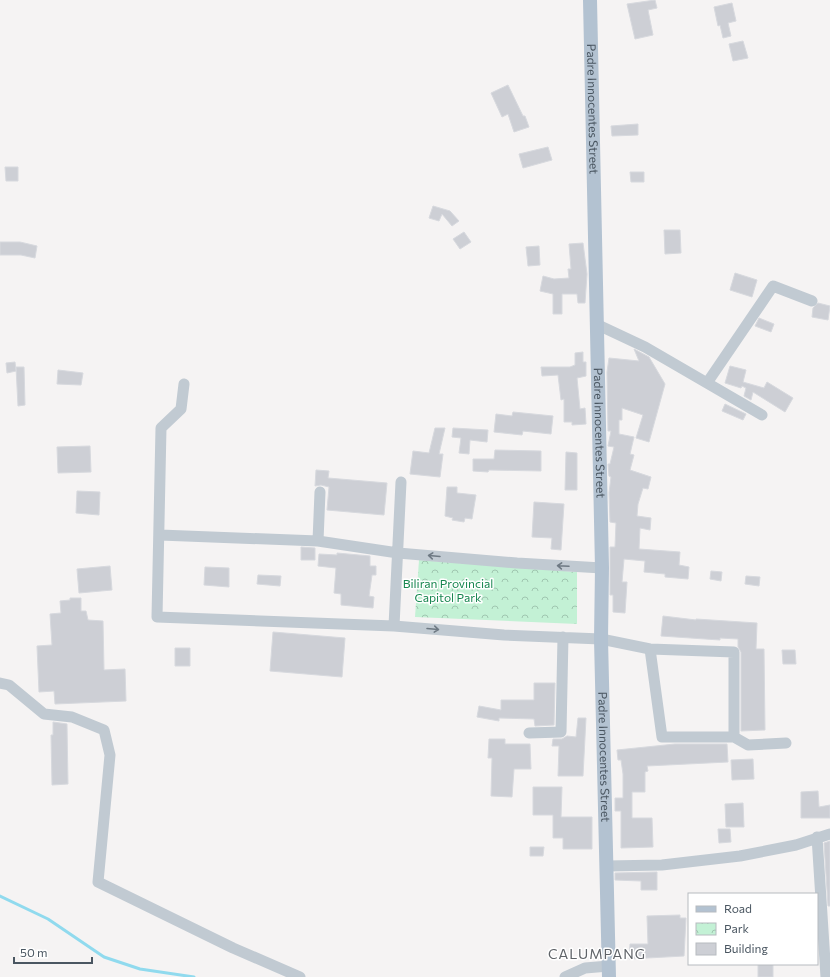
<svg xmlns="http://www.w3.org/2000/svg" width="830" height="977" font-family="Commissioner,sans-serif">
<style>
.park{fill:url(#park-crowns)}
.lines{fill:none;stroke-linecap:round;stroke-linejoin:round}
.stream{stroke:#90daee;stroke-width:3}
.building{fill:#cdcfd5;stroke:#d7d9de}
.minor{stroke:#c1cad2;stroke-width:11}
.major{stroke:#b3c2d1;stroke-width:14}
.oneway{stroke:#6e7983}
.labels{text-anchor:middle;stroke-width:3;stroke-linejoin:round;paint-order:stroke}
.street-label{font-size:12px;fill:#4a5661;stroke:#fff}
.park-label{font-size:12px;fill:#17864f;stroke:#fff}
.quarter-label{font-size:14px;letter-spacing:1px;fill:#5f6368;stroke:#fff}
</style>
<defs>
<pattern id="park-crowns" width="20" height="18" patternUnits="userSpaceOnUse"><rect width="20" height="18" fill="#c3f1d5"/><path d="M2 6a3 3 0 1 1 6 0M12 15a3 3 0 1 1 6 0" fill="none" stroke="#a0c6b0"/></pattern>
</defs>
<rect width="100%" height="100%" fill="#f5f3f3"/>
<!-- park -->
<path class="park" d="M 419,560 L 577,572 L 577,624 L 415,617 Z"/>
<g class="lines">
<!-- stream -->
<path class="stream" d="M 0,896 L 48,919 L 104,957 L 140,969 L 194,977"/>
</g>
<!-- building -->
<path class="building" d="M 655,0 L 657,8 L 648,10 L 653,35 L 635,39 L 627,4 Z
M 732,3 L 736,21 L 728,23 L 731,36 L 723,38 L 720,25 L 718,26 L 714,7 Z
M 743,41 L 748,58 L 733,61 L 729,44 Z
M 508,85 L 523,116 L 525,116 L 529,127 L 514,132 L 508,114 L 502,117 L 491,93 Z
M 638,124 L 638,135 L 612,136 L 611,126 Z
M 548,147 L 552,160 L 523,168 L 519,154 Z
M 5,167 L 18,167 L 18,181 L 6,181 Z
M 630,172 L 644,172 L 644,182 L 631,182 Z
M 433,206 L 450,211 L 459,221 L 452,226 L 442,214 L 439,221 L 429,218 Z
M 664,230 L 680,230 L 681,253 L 665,254 Z
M 464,232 L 471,242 L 460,249 L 453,239 Z
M 0,242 L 20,242 L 37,246 L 35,258 L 21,255 L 0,255 Z
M 583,243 L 587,274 L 585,303 L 578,303 L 577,294 L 562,294 L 562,314 L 553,314 L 553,294 L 540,291 L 543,276 L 554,279 L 569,278 L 568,269 L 571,269 L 569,244 Z
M 539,246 L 540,265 L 528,266 L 526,247 Z
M 735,273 L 757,280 L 752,297 L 730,290 Z
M 818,303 L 830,306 L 828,320 L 812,317 L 813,308 Z
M 759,318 L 774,324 L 771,332 L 755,326 Z
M 634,349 L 649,357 L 665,384 L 649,442 L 636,438 L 643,415 L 622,408 L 622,420 L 619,420 L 619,434 L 634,437 L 630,454 L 634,455 L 630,470 L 651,477 L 648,489 L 643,488 L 638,504 L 637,516 L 651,518 L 650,530 L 640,528 L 639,549 L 680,552 L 679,565 L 689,567 L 688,579 L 665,577 L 665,574 L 644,572 L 645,561 L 624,559 L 622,582 L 627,582 L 625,613 L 613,612 L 613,595 L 610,595 L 610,547 L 615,547 L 616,523 L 610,522 L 609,493 L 611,477 L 609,476 L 608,464 L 610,464 L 614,447 L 608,446 L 611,431 L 608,431 L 607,372 L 609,358 L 639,361 Z
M 583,352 L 583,362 L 586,362 L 586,376 L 577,378 L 580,409 L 585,408 L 586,424 L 572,425 L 572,422 L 564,422 L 564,399 L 561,400 L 558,375 L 542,376 L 541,367 L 570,367 L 575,365 L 575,353 Z
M 15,362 L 16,371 L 7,373 L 6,363 Z
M 730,366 L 746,370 L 743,382 L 764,388 L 767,382 L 793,398 L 785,412 L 753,392 L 751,400 L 744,396 L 746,388 L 742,386 L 741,388 L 725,383 Z
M 16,367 L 24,367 L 25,405 L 18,406 Z
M 58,370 L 83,373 L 81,385 L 57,384 Z
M 725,404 L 746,414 L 743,420 L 722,411 Z
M 513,412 L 553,416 L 551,434 L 523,431 L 522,435 L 494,432 L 496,414 L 512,416 Z
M 435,428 L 445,428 L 439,454 L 443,454 L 440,477 L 410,474 L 413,451 L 429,453 Z
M 453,428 L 488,430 L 487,442 L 470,440 L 469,454 L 459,453 L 461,438 L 452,437 Z
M 90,446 L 91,472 L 58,473 L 57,447 Z
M 495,450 L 541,451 L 541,471 L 489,470 L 488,472 L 473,471 L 473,459 L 494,459 Z
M 566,452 L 577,453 L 577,490 L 565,490 Z
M 316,470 L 329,471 L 328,478 L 387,483 L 384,515 L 327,510 L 329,487 L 321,485 L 315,486 Z
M 447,487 L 457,487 L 457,493 L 476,495 L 472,519 L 465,518 L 464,522 L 452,520 L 453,518 L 445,516 Z
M 77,491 L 100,492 L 99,515 L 76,513 Z
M 534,502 L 564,504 L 561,550 L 551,549 L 552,538 L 532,537 Z
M 301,547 L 315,548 L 315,560 L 301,560 Z
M 337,553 L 370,556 L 370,566 L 376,566 L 376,575 L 372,575 L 369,596 L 374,597 L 373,608 L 341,605 L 341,594 L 334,593 L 336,568 L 318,566 L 319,554 L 337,555 Z
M 110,566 L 112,590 L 79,593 L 77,569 Z
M 205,567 L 229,568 L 229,587 L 204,585 Z
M 711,571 L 722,572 L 721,581 L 710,579 Z
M 258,575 L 281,576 L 280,586 L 257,584 Z
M 746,576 L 760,577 L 759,586 L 745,584 Z
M 70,598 L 81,598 L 81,611 L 86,611 L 88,620 L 103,621 L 104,670 L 125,669 L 126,701 L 55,704 L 54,691 L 39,692 L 37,646 L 52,645 L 50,614 L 61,613 L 60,601 L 70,600 Z
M 663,616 L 696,620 L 696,619 L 757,623 L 756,649 L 764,649 L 765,730 L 741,731 L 741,652 L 738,647 L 738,639 L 720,638 L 720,640 L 661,636 Z
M 273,632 L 345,638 L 342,677 L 270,671 Z
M 175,648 L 190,648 L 190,666 L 175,666 Z
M 782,650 L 795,650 L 796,664 L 783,664 Z
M 534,683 L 555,683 L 554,725 L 535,726 L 534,719 L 499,718 L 499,721 L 477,717 L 479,706 L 501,710 L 501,700 L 534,700 Z
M 578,718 L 586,718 L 583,776 L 558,776 L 559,746 L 552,746 L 553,739 L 562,739 L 567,736 L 576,737 Z
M 53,722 L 67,724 L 68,784 L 52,785 L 51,735 L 53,735 Z
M 489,739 L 505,739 L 505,744 L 530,744 L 531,769 L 514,769 L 512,797 L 491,796 L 492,758 L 488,758 Z
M 675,744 L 727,744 L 728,762 L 647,766 L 648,771 L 645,772 L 645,792 L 632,792 L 632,818 L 652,818 L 653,847 L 621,848 L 621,811 L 615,811 L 615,798 L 623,798 L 623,774 L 621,760 L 618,760 L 617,750 Z
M 753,759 L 754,779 L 732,780 L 731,760 Z
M 533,787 L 562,787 L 561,817 L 592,817 L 592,849 L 563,849 L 563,838 L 553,838 L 553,815 L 533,815 Z
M 818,791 L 819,807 L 830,805 L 830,818 L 801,818 L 801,792 Z
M 743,803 L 744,827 L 726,827 L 725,804 Z
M 718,829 L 730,829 L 731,842 L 719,843 Z
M 830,841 L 830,906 L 828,906 L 824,843 Z
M 530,847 L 544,847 L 543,856 L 530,856 Z
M 657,872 L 657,890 L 641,890 L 641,881 L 615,880 L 615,873 Z
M 680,915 L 680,918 L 686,918 L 684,956 L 629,959 L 630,944 L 648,944 L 647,916 Z
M 758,964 L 773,964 L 773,977 L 758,977 Z"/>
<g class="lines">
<!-- minor -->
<path class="minor" d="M 596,324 L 645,347 L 707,383 L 773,286 L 812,301
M 707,383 L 762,415
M 184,384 L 181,409 L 161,428 L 157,617 L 394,626 L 504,635 L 601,639 L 650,649 L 734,652 L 734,737
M 160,535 L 318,541 L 398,553 L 517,563 L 602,568
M 318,541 L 320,492
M 394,626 L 401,482
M 650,649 L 662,737 L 734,737 L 748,745 L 786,743
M 0,683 L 9,685 L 44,714 L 72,717 L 104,730 L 110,755 L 98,882 L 233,948 L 300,977
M 529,733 L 561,732 L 563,637
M 817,837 L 826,977
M 607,866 L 662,865 L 740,856 L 796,845 L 830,834
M 565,977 L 585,968 L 609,966"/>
<!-- major -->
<path class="major" id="s1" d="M 590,0 L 602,568 L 601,639 L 609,977"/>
</g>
<!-- one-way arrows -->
<defs><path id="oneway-shaft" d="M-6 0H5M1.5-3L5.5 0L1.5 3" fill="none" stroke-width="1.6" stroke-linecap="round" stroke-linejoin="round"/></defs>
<g class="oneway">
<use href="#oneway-shaft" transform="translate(434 556) rotate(-175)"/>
<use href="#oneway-shaft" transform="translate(563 566) rotate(-177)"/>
<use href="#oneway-shaft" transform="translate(433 629) rotate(5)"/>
</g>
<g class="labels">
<!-- street labels -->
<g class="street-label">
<text dy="4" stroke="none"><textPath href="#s1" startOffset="109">Padre Innocentes Street</textPath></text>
<text dy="4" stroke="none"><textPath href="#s1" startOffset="433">Padre Innocentes Street</textPath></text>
<text dy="4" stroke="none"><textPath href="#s1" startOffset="757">Padre Innocentes Street</textPath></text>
</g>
<!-- park labels -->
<g class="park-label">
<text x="448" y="588">Biliran Provincial<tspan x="448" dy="14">Capitol Park</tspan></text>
</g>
<!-- quarter labels -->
<g class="quarter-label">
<text x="597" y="959">CALUMPANG</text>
</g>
</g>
<!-- legend -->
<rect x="688" y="893" width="130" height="72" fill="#ffffff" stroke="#b7bbc0"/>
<rect x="696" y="906" width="20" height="6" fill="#b3c2d1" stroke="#b7bbc0"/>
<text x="724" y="913" font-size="12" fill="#4a5661">Road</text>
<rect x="696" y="923" width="20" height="12" fill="url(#park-crowns)" stroke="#b7bbc0"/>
<text x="724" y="933" font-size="12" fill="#4a5661">Park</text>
<rect x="696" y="943" width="20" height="12" fill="#cdcfd5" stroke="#b7bbc0"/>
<text x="724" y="953" font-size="12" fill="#4a5661">Building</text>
<!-- scale -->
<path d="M14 957v6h78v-6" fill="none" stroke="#4a5661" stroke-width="2"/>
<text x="20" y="957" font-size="12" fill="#4a5661" stroke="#ffffff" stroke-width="3" paint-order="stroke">50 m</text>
</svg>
